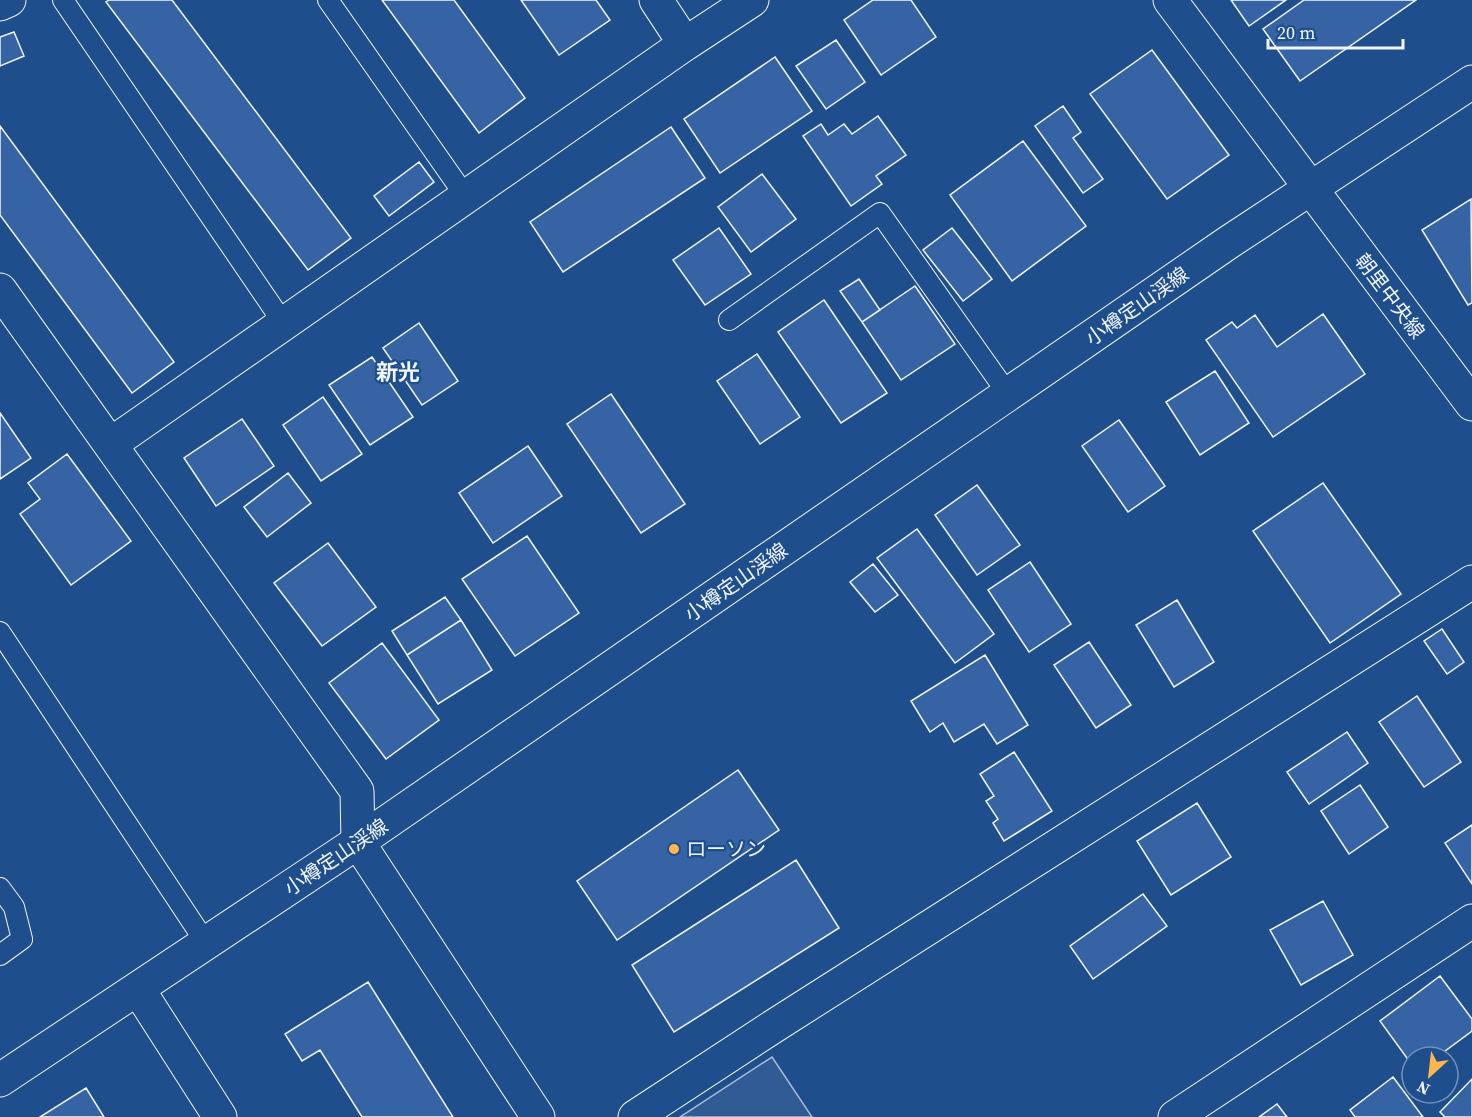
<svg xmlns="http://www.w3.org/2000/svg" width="1472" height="1117" font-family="'Source Serif 4','Noto Sans JP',serif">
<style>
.built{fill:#305b95;stroke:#a8bbd7;stroke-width:1.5}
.building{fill:#3563a3;stroke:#f2f6ff;stroke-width:1.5}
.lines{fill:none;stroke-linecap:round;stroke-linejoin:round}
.lane-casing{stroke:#f2f6ff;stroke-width:22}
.street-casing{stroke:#f2f6ff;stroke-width:35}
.secondary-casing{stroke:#f2f6ff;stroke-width:35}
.primary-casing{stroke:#f2f6ff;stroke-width:35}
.lane{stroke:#1f4e8c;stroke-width:20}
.street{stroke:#1f4e8c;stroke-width:33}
.secondary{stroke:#1f4e8c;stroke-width:33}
.primary{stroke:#1f4e8c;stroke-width:33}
.poi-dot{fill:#ffb74d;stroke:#1f4e8c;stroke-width:2}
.labels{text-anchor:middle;stroke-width:4.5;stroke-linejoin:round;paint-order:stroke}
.street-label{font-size:20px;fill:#f2f6ff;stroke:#1f4e8c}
.poi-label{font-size:20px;fill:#f2f6ff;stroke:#1f4e8c;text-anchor:start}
.quarter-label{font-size:22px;font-weight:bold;fill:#f2f6ff;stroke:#1f4e8c}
</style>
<rect width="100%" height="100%" fill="#1f4e8c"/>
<!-- built -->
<path class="built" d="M 772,1057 L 812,1117 L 680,1117 Z"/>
<!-- building -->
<path class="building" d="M 109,0 L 172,0 L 351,238 L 308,270 L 106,2 Z
M 382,0 L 454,0 L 525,98 L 479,133 Z
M 521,0 L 596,0 L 610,20 L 559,55 Z
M 873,0 L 911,0 L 936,37 L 881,75 L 844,20 Z
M 1231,0 L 1286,0 L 1249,26 Z
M 1304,0 L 1416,0 L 1300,81 L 1263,29 Z
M 14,32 L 24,56 L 0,66 L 0,37 Z
M 836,40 L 865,82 L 826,109 L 796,66 Z
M 1152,50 L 1229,155 L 1167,199 L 1090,94 Z
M 775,57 L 812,111 L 720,173 L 684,119 Z
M 1063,106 L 1081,132 L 1073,138 L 1103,179 L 1083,193 L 1035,126 Z
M 878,116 L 906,155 L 876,176 L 882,184 L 851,206 L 803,136 L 821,124 L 828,135 L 844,124 L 852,134 Z
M 0,126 L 174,362 L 132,393 L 0,215 Z
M 671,127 L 705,178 L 563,272 L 530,222 Z
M 1023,141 L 1086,226 L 1012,281 L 950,195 Z
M 419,162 L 434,182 L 389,216 L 374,196 Z
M 762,174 L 796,219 L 751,252 L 718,207 Z
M 1471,199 L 1472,303 L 1468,305 L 1422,230 Z
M 719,228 L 751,274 L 705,305 L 673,260 Z
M 952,228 L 992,279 L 963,301 L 923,250 Z
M 859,279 L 880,310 L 862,322 L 840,291 Z
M 915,286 L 955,344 L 901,380 L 862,322 Z
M 824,300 L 887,393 L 841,423 L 778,332 Z
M 1323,314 L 1365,374 L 1273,437 L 1206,340 L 1232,322 L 1237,328 L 1255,315 L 1277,347 Z
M 419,323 L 458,381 L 422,405 L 383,348 Z
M 757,354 L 800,417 L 760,444 L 717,381 Z
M 372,357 L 413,417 L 370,445 L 329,385 Z
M 1215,371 L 1249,423 L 1200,455 L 1166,402 Z
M 611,394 L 685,504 L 641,533 L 567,424 Z
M 323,397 L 362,454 L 321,481 L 283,425 Z
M 0,413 L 31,458 L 0,479 Z
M 242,419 L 274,466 L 216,506 L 184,458 Z
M 1119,420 L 1165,486 L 1128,512 L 1082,446 Z
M 528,446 L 562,496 L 493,543 L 459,493 Z
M 67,454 L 131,541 L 71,585 L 20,514 L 40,499 L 28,483 Z
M 288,473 L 311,503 L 267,537 L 244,507 Z
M 1323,483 L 1401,594 L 1330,643 L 1253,531 Z
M 977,485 L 1020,545 L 977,575 L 935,515 Z
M 917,529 L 994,634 L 955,663 L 877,558 Z
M 527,536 L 579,613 L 515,656 L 462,579 Z
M 328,543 L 376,607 L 322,646 L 274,583 Z
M 1030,562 L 1071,624 L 1029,652 L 988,590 Z
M 873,564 L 898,595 L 875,612 L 850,582 Z
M 445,597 L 461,620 L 407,655 L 392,631 Z
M 1177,600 L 1214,662 L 1174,687 L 1136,625 Z
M 461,620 L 492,670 L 438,704 L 407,655 Z
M 1442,629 L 1464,662 L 1447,674 L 1424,641 Z
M 1089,642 L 1131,705 L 1096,728 L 1054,665 Z
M 382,643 L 439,720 L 386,759 L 329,683 Z
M 985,655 L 1028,725 L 997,744 L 984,724 L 954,742 L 943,723 L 930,732 L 911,701 Z
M 1417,696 L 1461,762 L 1424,787 L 1379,722 Z
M 1347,732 L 1368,763 L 1309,804 L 1287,772 Z
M 1014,752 L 1052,811 L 1004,841 L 993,823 L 998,819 L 986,801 L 994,796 L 980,774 Z
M 738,770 L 779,830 L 617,940 L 577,881 Z
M 1360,785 L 1388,827 L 1349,854 L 1321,811 Z
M 1197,803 L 1231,857 L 1171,895 L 1137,841 Z
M 1472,825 L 1472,884 L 1445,843 Z
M 796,860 L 839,928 L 674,1032 L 632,965 Z
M 1143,894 L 1167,926 L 1093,979 L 1070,946 Z
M 1323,901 L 1353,955 L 1301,985 L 1270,930 Z
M 1440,976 L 1472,1019 L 1472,1031 L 1437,1057 L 1412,1057 L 1412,1065 L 1380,1021 Z
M 368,982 L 453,1117 L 362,1117 L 320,1050 L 302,1061 L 285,1034 Z
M 1393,1077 L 1423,1117 L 1355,1117 L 1350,1110 Z
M 1472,1079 L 1472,1117 L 1445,1117 L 1440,1112 Z
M 86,1088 L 104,1117 L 40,1117 Z
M 1277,1104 L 1287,1117 L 1259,1117 Z"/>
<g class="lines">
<defs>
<path id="lane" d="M 63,0 L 284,324
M 328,0 L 466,197
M 729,320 L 880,213 L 1008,394
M 0,632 L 206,943
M 0,888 L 14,907 L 22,939 L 0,955"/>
<path id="street" d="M 656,0 L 685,44
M 0,4 L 9,0
M 0,290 L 357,791 L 358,842 L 538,1117
M 111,444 L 685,44 L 752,0
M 138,989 L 220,1117
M 635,1117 L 774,1026 L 1472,582
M 1175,1117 L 1472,921"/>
<path id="secondary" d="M 1170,0 L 1472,404"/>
<path id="primary" d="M 0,1080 L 358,842 L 1229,242 L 1472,82"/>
</defs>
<!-- lane casing -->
<use href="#lane" class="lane-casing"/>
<!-- street casing -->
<use href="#street" class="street-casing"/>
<!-- secondary casing -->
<use href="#secondary" class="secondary-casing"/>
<!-- primary casing -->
<use href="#primary" class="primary-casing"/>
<!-- lane -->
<use href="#lane" class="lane"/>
<!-- street -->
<use href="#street" class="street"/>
<!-- secondary -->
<use href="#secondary" class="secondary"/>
<!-- primary -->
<use href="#primary" class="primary"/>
</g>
<!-- markers -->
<circle class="poi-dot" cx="674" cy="849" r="6"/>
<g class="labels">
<!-- street labels -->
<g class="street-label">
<text transform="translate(1390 296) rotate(53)" y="7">朝里中央線</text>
<text transform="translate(1137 306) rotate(-35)" y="7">小樽定山渓線</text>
<text transform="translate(736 582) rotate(-35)" y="7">小樽定山渓線</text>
<text transform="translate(336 857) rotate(-34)" y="7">小樽定山渓線</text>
</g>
<!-- poi labels -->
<g class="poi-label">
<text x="686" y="856">ローソン</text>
</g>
<!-- quarter labels -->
<g class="quarter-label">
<text x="398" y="380">新光</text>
</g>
</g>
<!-- north arrow -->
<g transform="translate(1430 1075) rotate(207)"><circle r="28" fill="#1f4e8c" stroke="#7391ba" stroke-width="1.5"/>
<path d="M0-4.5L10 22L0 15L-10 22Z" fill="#ffb74d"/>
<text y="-9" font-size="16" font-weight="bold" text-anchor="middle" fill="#f2f6ff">N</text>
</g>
<!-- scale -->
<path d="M1268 39v9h135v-9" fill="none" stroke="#f2f6ff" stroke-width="3"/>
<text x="1277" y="39" font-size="18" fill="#f2f6ff" stroke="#1f4e8c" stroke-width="4.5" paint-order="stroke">20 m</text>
</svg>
